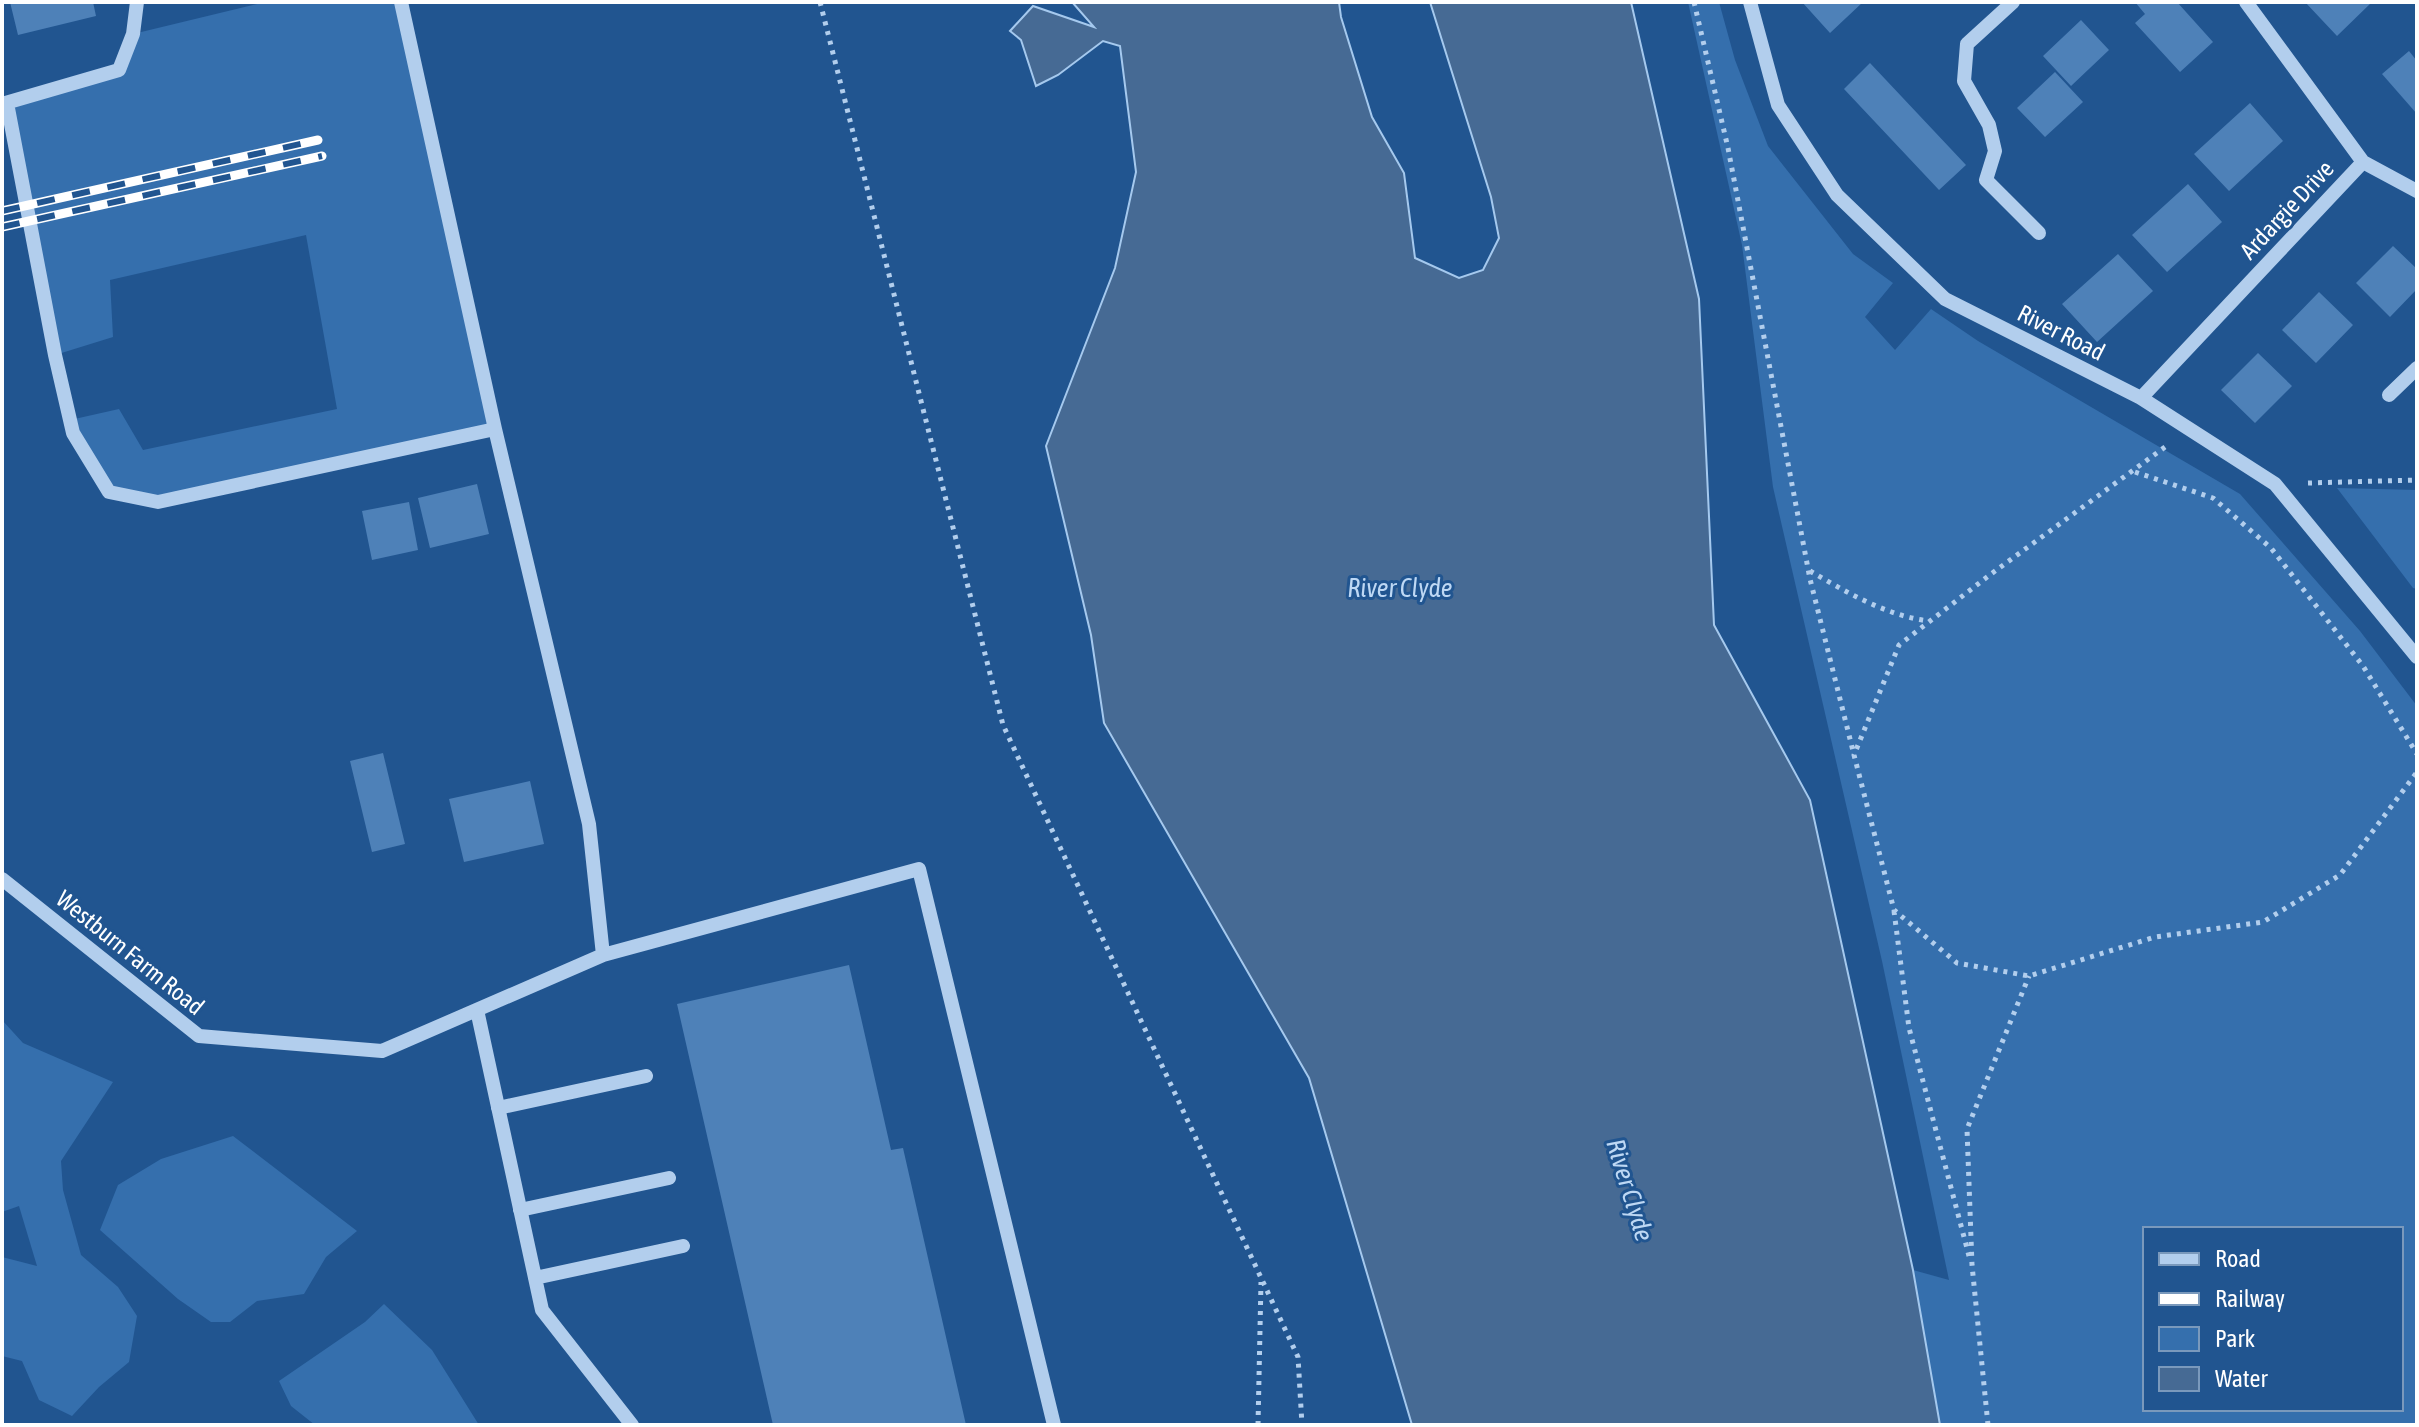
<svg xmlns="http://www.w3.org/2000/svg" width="2419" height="1427" font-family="'Asap Condensed',sans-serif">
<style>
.green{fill:#356fad;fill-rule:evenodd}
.water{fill:#466a94;stroke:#a5c9ee;stroke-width:2}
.building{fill:#4e81b8}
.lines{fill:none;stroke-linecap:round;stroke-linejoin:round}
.path{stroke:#b2ceed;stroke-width:5;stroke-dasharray:4 6;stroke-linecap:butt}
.minor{stroke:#b2ceed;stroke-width:14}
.rail-casing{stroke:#fff;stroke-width:9}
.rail{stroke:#215590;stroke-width:6;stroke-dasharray:18;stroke-linecap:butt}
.labels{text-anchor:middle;stroke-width:6;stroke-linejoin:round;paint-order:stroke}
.street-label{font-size:24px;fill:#fff;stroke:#215590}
.water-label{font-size:26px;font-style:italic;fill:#bed8f4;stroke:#215590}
</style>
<rect width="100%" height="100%" fill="#215590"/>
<!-- green -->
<path class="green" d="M 265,2 L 401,2 L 495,429 L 158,502 L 109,492 L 70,420 L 119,409 L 143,450 L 337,409 L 306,235 L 110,280 L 113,337 L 55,355 L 7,103 L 119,70 L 133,34 Z
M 1688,2 L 1719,2 L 1735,60 L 1768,146 L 1853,254 L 1893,283 L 1865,317 L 1895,350 L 1931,309 L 1978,341 L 2240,494 L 2360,631 L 2417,706 L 2417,1425 L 1940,1425 L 1913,1270 L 1949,1280 L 1882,961 L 1773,487 L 1742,245 ZM 2145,1229 L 2401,1229 L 2401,1409 L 2145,1409 Z
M 2337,488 L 2417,490 L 2417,589 L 2413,588 Z
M 2,1020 L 23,1043 L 113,1082 L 61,1161 L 63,1190 L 81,1255 L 118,1287 L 137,1316 L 129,1362 L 99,1387 L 72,1416 L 39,1400 L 22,1361 L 2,1356 L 2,1257 L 37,1266 L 19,1206 L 2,1212 Z
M 233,1136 L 357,1231 L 326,1257 L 304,1294 L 257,1301 L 230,1322 L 211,1322 L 178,1299 L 100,1230 L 118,1185 L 161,1159 Z
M 384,1304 L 432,1350 L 479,1425 L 315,1425 L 291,1406 L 279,1381 L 365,1322 Z"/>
<!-- water -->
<path class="water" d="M 1072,2 L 1339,2 L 1341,17 L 1372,117 L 1404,173 L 1415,258 L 1459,278 L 1483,270 L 1499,238 L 1491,197 L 1430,2 L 1631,2 L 1699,299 L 1714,625 L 1810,800 L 1913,1270 L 1940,1425 L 1412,1425 L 1309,1078 L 1104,723 L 1091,635 L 1046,446 L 1115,268 L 1136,172 L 1120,46 L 1103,41 L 1058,75 L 1036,86 L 1021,40 L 1010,31 L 1033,6 L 1094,27 Z"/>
<!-- building -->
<path class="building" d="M 10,2 L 93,2 L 96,16 L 18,35 Z
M 1802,2 L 1863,2 L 1830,33 Z
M 2135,2 L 2177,2 L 2213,42 L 2180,72 L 2135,23 L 2145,14 Z
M 2305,2 L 2372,2 L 2337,36 Z
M 2081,20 L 2109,50 L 2071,86 L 2043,56 Z
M 2409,51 L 2417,61 L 2417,114 L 2382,74 Z
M 1870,63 L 1966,165 L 1939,190 L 1844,89 Z
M 2055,72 L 2083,102 L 2045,137 L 2017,108 Z
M 2250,103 L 2283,141 L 2229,191 L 2194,154 Z
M 2188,184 L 2222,222 L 2167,272 L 2132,235 Z
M 2393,246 L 2417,269 L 2417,289 L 2390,317 L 2356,283 Z
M 2118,254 L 2153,291 L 2097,342 L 2062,304 Z
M 2319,292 L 2353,325 L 2316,363 L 2282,330 Z
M 2258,353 L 2292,386 L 2255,423 L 2221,390 Z
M 477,484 L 489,534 L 430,548 L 418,498 Z
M 409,502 L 418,550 L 372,560 L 362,511 Z
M 383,753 L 405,844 L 372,852 L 350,761 Z
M 530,781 L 544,844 L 464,862 L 449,799 Z
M 849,965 L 891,1150 L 903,1148 L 966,1425 L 773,1425 L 677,1004 Z"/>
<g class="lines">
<!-- path -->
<path class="path" d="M 820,2 L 1003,725 L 1298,1357 L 1302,1425
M 1694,2 L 1728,148 L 1810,579 L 1854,755
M 2165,447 L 1991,574 L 1899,645 L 1854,755 L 1894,910 L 1957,963 L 2029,976 L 2155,937 L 2263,922 L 2340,875 L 2417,772
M 2135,472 L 2213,498 L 2271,548 L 2363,666 L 2417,754
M 2308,483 L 2417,480
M 1810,571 C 1846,592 1887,616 1929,621
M 1894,911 L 1909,1028 L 1969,1256
M 1258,1425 L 1261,1282
M 1988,1425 L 1972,1265 L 1967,1129 L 2029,976"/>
<!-- minor -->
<path class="minor" d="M 401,2 L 495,429 L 589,824 L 603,955
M 1750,2 L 1778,105 L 1837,195 L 1945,299 L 2141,398 L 2275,484 L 2417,657
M 2013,2 L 1967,44 L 1964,81 L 1989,125 L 1995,151 L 1986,180 L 2039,233
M 7,103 L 55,355 L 73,433 L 109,492 L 158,502 L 495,429
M 2,104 L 119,70 L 133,34 L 137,2
M 2363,162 L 2417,191
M 2389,395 L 2417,368
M 2141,398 L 2363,162 L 2246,2
M 2,879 L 199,1036 L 382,1051 L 603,955 L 919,869 L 1054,1425
M 477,1010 L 542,1310 L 632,1425
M 498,1108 L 646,1076
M 520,1210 L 669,1178
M 535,1278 L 683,1246"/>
<defs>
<path id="rail" d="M 2,211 L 318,140
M 2,227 L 322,156"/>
</defs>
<!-- rail casing -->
<use href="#rail" class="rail-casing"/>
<!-- rail -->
<use href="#rail" class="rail"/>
</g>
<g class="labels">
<!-- street labels -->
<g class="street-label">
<text transform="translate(2287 210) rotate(-47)" y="8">Ardargie Drive</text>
<text transform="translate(2061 333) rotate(27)" y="8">River Road</text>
<text transform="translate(130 953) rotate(39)" y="8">Westburn Farm Road</text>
</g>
<!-- water labels -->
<g class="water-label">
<text x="1400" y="597">River Clyde</text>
<text transform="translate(1630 1190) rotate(73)" y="9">River Clyde</text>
</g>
</g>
<!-- border -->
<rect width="2419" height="1427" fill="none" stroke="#ffffff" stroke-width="8"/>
<!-- legend -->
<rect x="2143" y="1227" width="260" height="184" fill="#215590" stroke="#7a99bc" stroke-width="2"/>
<rect x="2159" y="1253" width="40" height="12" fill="#b2ceed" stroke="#7a99bc" stroke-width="2"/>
<text x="2215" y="1267" font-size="24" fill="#ffffff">Road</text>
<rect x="2159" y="1293" width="40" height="12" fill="#ffffff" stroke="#7a99bc" stroke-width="2"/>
<text x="2215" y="1307" font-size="24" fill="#ffffff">Railway</text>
<rect x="2159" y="1327" width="40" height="24" fill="#356fad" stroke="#7a99bc" stroke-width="2"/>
<text x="2215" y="1347" font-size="24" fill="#ffffff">Park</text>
<rect x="2159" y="1367" width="40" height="24" fill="#466a94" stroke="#7a99bc" stroke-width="2"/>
<text x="2215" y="1387" font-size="24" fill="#ffffff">Water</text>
</svg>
